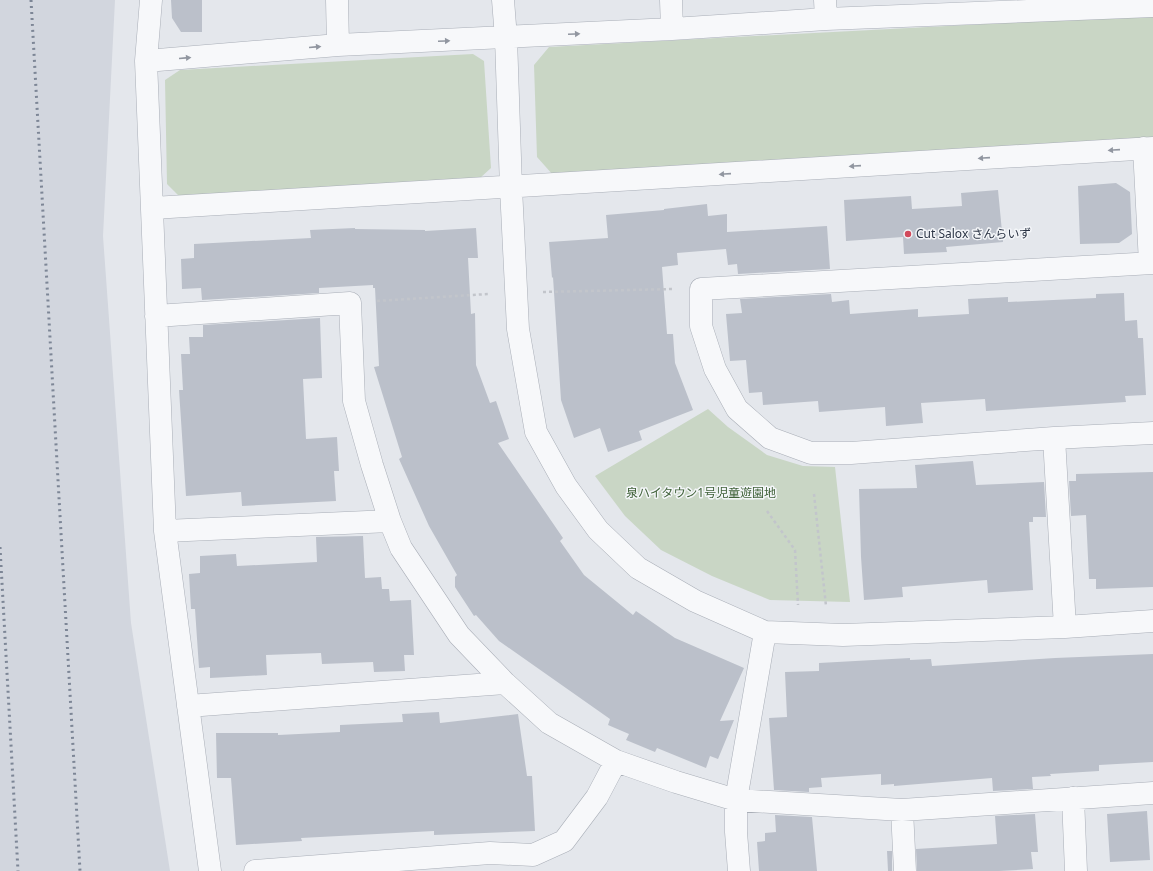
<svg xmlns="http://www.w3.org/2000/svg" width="1153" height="871" font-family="'Noto Sans','Noto Sans JP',sans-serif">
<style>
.built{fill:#d2d6de}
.green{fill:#c9d6c5}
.building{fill:#bbc0ca}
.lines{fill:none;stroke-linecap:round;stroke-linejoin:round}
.minor-casing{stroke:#a9aeb7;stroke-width:23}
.path{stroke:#c2c5cb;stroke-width:2.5;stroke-dasharray:3 3;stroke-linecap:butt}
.minor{stroke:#f7f8fa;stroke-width:22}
.rail{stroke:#7d8696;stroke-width:3;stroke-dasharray:2 4;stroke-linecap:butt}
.oneway{fill:#9196a0}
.poi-dot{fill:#d1495b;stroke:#f4f6f9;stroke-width:1.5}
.labels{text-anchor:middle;stroke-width:3;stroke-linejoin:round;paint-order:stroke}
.poi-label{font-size:12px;fill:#2b3445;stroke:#f4f6f9;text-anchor:start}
.park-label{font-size:12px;fill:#3f6138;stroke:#f4f6f9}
</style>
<rect width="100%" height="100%" fill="#e4e7ec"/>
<!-- built -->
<path class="built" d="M 0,0 L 115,0 L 103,236 L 131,623 L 170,871 L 0,871 Z"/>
<!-- green -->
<path class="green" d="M 1153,15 L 1153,141 L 553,175 L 537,157 L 534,65 L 549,47 Z
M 473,54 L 484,61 L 491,168 L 480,178 L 179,196 L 167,184 L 165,80 L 180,70 Z
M 708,409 L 728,427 L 767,455 L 803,466 L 835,467 L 850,602 L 770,600 L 712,576 L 661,550 L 625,516 L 595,476 Z"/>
<!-- building -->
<path class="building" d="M 171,0 L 202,0 L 202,32 L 181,32 L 172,18 Z
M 1116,183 L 1130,192 L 1132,234 L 1119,243 L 1080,244 L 1078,186 Z
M 998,190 L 1003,242 L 946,247 L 947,252 L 904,254 L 903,237 L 846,241 L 844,200 L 911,196 L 912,209 L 962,206 L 961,193 Z
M 707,204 L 708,216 L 727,214 L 727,232 L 827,226 L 830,269 L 738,274 L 737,264 L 728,265 L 726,249 L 677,253 L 678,265 L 662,267 L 667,334 L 673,334 L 675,363 L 693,410 L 639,431 L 642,440 L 608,452 L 600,428 L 574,438 L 561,400 L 553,277 L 552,278 L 549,242 L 608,238 L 606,215 L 664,210 L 664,209 Z
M 355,228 L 355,229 L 425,230 L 425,231 L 476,228 L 478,258 L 468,258 L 471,314 L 475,313 L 476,365 L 490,403 L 496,401 L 509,439 L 498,443 L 563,538 L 560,541 L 584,575 L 633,615 L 636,611 L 675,638 L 744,668 L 720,721 L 734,720 L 718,759 L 710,756 L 706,768 L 657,748 L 655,752 L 626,740 L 629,734 L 608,725 L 610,719 L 499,641 L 476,615 L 474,616 L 455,587 L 455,577 L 457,575 L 429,526 L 399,459 L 402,457 L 374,367 L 379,366 L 375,288 L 373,288 L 373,285 L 319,288 L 319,293 L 202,300 L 201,288 L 182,289 L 181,259 L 194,258 L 194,244 L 311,238 L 310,230 Z
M 1124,293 L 1125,321 L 1137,320 L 1138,338 L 1143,338 L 1146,395 L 1125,396 L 1126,402 L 986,411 L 985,399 L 921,403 L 923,423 L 886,426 L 885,407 L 819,412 L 818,401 L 763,405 L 762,392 L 749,393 L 746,360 L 730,361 L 726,314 L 742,313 L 740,299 L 831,294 L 832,302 L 849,300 L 850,314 L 918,309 L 918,317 L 969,314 L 968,299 L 1008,297 L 1008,302 L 1096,298 L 1096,294 Z
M 320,318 L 322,378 L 303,379 L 306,439 L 337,437 L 339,471 L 334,471 L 336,501 L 242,506 L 241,492 L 186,496 L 179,390 L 183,390 L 181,354 L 190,354 L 189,337 L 203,337 L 203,325 Z
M 973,461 L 976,485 L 1044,482 L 1046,517 L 1033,517 L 1033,522 L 1029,522 L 1033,590 L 988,593 L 987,580 L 902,587 L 903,597 L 864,600 L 861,557 L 859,489 L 917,488 L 915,465 Z
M 1153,472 L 1153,587 L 1096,589 L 1096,579 L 1089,579 L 1086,515 L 1071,516 L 1069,481 L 1076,481 L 1076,474 Z
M 363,536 L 365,578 L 381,577 L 382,589 L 389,589 L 390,601 L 411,600 L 414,655 L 404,655 L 405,671 L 374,672 L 373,662 L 322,664 L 321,653 L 266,655 L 267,675 L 210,678 L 210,667 L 199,668 L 195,609 L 191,609 L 189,574 L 200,573 L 200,556 L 236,554 L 237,566 L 317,562 L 316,537 Z
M 1153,654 L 1153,762 L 1099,765 L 1099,771 L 1050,774 L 1051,776 L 1032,777 L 1033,789 L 993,791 L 992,778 L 894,786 L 894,784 L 881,785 L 881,774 L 821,778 L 822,787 L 809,788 L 809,792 L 774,790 L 769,718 L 787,717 L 785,672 L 819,671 L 819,663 L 910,658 L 910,660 L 931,659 L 932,666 L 1055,658 Z
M 439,712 L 440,723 L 518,714 L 527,776 L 532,776 L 535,831 L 434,835 L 434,831 L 301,838 L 302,841 L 236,845 L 231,778 L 217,778 L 216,733 L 278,733 L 278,735 L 340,732 L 340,725 L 403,722 L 402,714 Z
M 1147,811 L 1150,860 L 1110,862 L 1107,814 Z
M 1035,814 L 1038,852 L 1031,852 L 1033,869 L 999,871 L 917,871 L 916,849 L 997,844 L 995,816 Z
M 775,815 L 812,817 L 817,871 L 759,871 L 757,842 L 765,841 L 765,833 L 776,832 Z
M 887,851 L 892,851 L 892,871 L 888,871 Z"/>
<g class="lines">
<defs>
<path id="minor" d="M 151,0 L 146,61 L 165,531 L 210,871
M 337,0 L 338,45
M 503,0 L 506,38 L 511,188 L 518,329 L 536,432 L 566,486 L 598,530 L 638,568 L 695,601 L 765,632 L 843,635 L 1065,627 L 1153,621
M 671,0 L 672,29
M 825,0 L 826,19
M 146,61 L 338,45 L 672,29 L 826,19 L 1153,6
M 1144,148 L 1150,263
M 153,208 L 1153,148
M 1153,263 L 701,289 L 701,326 L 715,369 L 737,409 L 770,438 L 811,453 L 851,453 L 1054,438 L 1153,433
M 156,316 L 350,303 L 354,401 L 372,465 L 390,521 L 401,548 L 459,635 L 505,683 L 549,723 L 616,761 L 676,782 L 736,800 L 902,810 L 1153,793
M 1054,438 L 1065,627
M 165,531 L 390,521
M 188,706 L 505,683
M 1073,798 L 1076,871
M 902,810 L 905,871
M 255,871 L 490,853 L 533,855 L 564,841 L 597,797 L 616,761
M 739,871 L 736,832 L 736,800 L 765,632"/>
</defs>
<!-- minor casing -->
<use href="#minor" class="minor-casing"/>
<!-- path -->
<path class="path" d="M 543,292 L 674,289
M 377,301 L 488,294
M 814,494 L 826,606
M 767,511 L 795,550 L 798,605"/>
<!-- minor -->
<use href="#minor" class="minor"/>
<!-- rail -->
<path class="rail" d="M 31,0 L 80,871
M 0,547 L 18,871"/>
</g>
<!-- one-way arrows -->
<defs><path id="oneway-solid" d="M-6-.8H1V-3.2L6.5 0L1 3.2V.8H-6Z"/></defs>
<g class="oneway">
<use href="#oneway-solid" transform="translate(574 34) rotate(-3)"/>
<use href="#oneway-solid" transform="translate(444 41) rotate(-2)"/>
<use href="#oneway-solid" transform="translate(315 47) rotate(-5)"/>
<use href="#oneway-solid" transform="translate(185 58) rotate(-5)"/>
<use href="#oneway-solid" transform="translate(1114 150) rotate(176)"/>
<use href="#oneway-solid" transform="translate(984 158) rotate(176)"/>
<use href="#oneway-solid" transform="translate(855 166) rotate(176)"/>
<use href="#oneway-solid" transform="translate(725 174) rotate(176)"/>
</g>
<!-- markers -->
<circle class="poi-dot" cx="908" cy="234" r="4"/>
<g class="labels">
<!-- poi labels -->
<g class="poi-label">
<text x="916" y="238">Cut Salox さんらいず</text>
</g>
<!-- park labels -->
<g class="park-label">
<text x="701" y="497">泉ハイタウン1号児童遊園地</text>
</g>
</g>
</svg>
